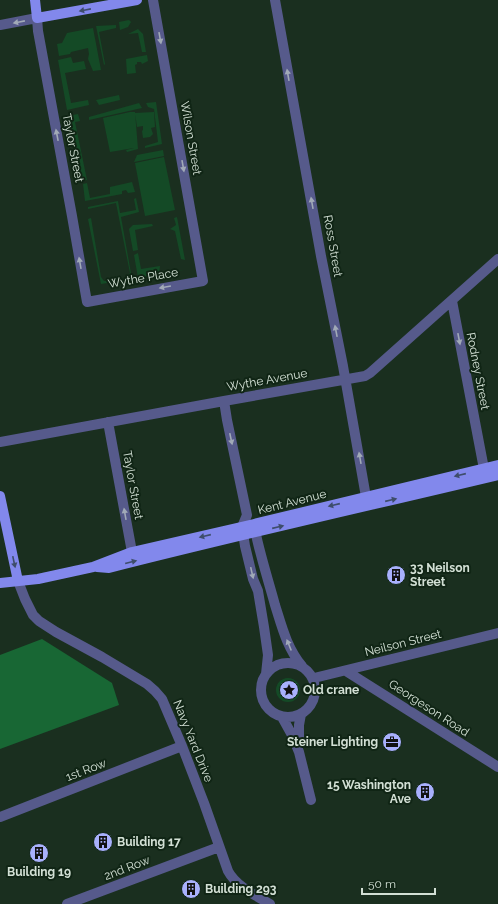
<svg xmlns="http://www.w3.org/2000/svg" width="498" height="904" font-family="Raleway,sans-serif">
<style>
.green{fill:#144a26}
.water{fill:#186734}
.lines{fill:none;stroke-linecap:round;stroke-linejoin:round}
.minor{stroke:#565a8b;stroke-width:10}
.major{stroke:#8288ec;stroke-width:10}
.oneway{fill:#3e4d6b}
.oneway2{fill:#a1aab7}
.labels{text-anchor:middle;stroke-width:4;stroke-linejoin:round;paint-order:stroke}
.street-label{font-size:12px;fill:#d3e0d5;stroke:#102515}
.poi-label{font-size:12px;font-weight:bold;fill:#d3e0d5;stroke:#102515;text-anchor:start}
</style>
<rect width="100%" height="100%" fill="#1a2f1f"/>
<!-- green -->
<path class="green" d="M 129,20 L 131,22 L 128,27 L 120,30 L 119,22 Z
M 116,25 L 116,28 L 99,32 L 105,64 L 104,65 L 96,26 Z
M 93,28 L 101,70 L 93,71 L 88,59 L 89,54 L 88,48 L 71,52 L 70,54 L 59,56 L 57,44 L 62,43 L 67,33 Z
M 138,29 L 143,34 L 146,52 L 142,52 L 138,33 L 128,34 Z
M 147,55 L 148,61 L 142,64 L 141,62 L 137,62 L 137,64 L 135,65 L 136,73 L 127,74 L 126,59 Z
M 71,57 L 73,63 L 84,61 L 86,69 L 65,73 L 71,103 L 88,100 L 89,105 L 67,110 L 58,60 Z
M 119,95 L 120,100 L 99,105 L 96,100 Z
M 156,102 L 162,144 L 145,148 L 145,146 L 158,142 L 154,109 L 148,107 L 146,103 Z
M 139,103 L 142,108 L 89,120 L 89,117 Z
M 130,112 L 135,112 L 138,149 L 127,152 L 126,150 L 134,148 L 110,152 L 103,118 L 130,112 L 135,148 Z
M 154,112 L 155,127 L 151,128 L 153,134 L 150,137 L 143,138 L 142,131 L 143,130 L 143,126 L 137,127 L 135,113 Z
M 78,114 L 80,121 L 75,122 L 87,180 L 82,181 L 68,116 Z
M 163,150 L 164,156 L 134,162 L 137,155 Z
M 164,157 L 175,210 L 145,216 L 135,163 Z
M 132,182 L 135,192 L 128,193 L 126,190 L 122,191 L 122,194 L 85,201 L 83,184 L 87,183 L 90,198 L 110,194 L 110,187 Z
M 136,198 L 139,212 L 121,217 L 132,279 L 101,284 L 88,219 L 91,218 L 101,277 L 104,281 L 123,279 L 130,273 L 116,203 L 88,209 L 88,207 L 118,201 L 120,213 L 136,210 L 134,199 Z
M 177,217 L 185,260 L 181,259 L 175,231 L 170,229 L 176,225 L 174,218 Z
M 152,224 L 153,226 L 135,230 L 138,250 L 133,251 L 129,229 L 133,225 Z
M 138,253 L 141,269 L 160,266 L 159,274 L 182,270 L 183,270 L 138,278 L 134,255 Z
M276 690a12 12 0 1 1 24 0a12 12 0 1 1-24 0Z"/>
<!-- water -->
<path class="water" d="M 42,639 L 112,683 L 119,705 L 0,749 L 0,655 Z"/>
<g class="lines">
<!-- minor -->
<path class="minor" d="M 275,0 L 321,256 L 343,366 L 366,497
M 0,25 L 37,18 L 38,31 L 72,216 L 87,302 L 203,281 L 153,0
M 452,301 L 484,469
M 224,401 L 227,420 L 247,515 L 242,527 L 245,546 L 253,579 L 258,591 L 264,627 L 268,655 L 266,674
M 108,422 L 132,552
M 0,442 L 224,401 L 365,376 L 370,373 L 498,259
M 254,525 C 259,552 268,579 275,605 C 282,627 287,648 302,666
M 18,581 L 25,599 L 33,615 L 39,621 L 56,632 L 102,657 L 147,684 L 155,691 L 162,699 L 182,746 L 204,803 L 228,871 C 236,886 255,895 270,904
M261 690a27 27 0 1 1 54 0a27 27 0 1 1-54 0Z
M 346,671 L 498,767
M 314,678 L 498,633
M 282,717 L 292,735 L 299,752 L 311,800
M 299,744 L 299,725 L 301,714
M 0,817 L 182,746
M 67,904 L 219,847"/>
<!-- major -->
<path class="major" d="M 35,0 L 37,18 L 137,0
M 0,496 L 18,581
M 97,567 L 109,568 C 238,535 368,506 498,475
M 0,583 L 38,579 L 93,567 L 132,552 L 254,524 L 498,465"/>
</g>
<!-- one-way arrows -->
<defs><path id="oneway-solid" d="M-6-.8H1V-3.2L6.5 0L1 3.2V.8H-6Z"/></defs>
<g class="oneway">
<use href="#oneway-solid" transform="translate(85 10) rotate(169)"/>
<use href="#oneway-solid" transform="translate(460 475) rotate(167)"/>
<use href="#oneway-solid" transform="translate(391 500) rotate(-13)"/>
<use href="#oneway-solid" transform="translate(334 505) rotate(167)"/>
<use href="#oneway-solid" transform="translate(278 527) rotate(-13)"/>
<use href="#oneway-solid" transform="translate(205 536) rotate(167)"/>
<use href="#oneway-solid" transform="translate(14 562) rotate(78)"/>
<use href="#oneway-solid" transform="translate(131 562) rotate(-14)"/>
</g>
<g class="oneway2">
<use href="#oneway-solid" transform="translate(19 22) rotate(169)"/>
<use href="#oneway-solid" transform="translate(160 38) rotate(80)"/>
<use href="#oneway-solid" transform="translate(288 75) rotate(-100)"/>
<use href="#oneway-solid" transform="translate(57 135) rotate(-101)"/>
<use href="#oneway-solid" transform="translate(183 166) rotate(80)"/>
<use href="#oneway-solid" transform="translate(312 203) rotate(-100)"/>
<use href="#oneway-solid" transform="translate(80 263) rotate(-100)"/>
<use href="#oneway-solid" transform="translate(165 287) rotate(170)"/>
<use href="#oneway-solid" transform="translate(336 331) rotate(-101)"/>
<use href="#oneway-solid" transform="translate(459 339) rotate(79)"/>
<use href="#oneway-solid" transform="translate(231 439) rotate(78)"/>
<use href="#oneway-solid" transform="translate(360 458) rotate(-100)"/>
<use href="#oneway-solid" transform="translate(125 514) rotate(-100)"/>
<use href="#oneway-solid" transform="translate(252 573) rotate(77)"/>
<use href="#oneway-solid" transform="translate(289 645) rotate(-112)"/>
</g>
<!-- icons -->
<defs>
<symbol id="building-disc" viewBox="-11 -11 22 22"><circle r="9.5" fill="#a8b0fc" stroke="#102515"/><path d="M-4-6H4V6H1V3H-1V6H-4ZM-2.5-4.3h1.7v1.8h-1.7ZM.8-4.3h1.7v1.8H.8ZM-2.5-1h1.7V.8h-1.7ZM.8-1h1.7V.8H.8Z" fill="#111"/></symbol>
<symbol id="sight-disc" viewBox="-11 -11 22 22"><circle r="9.5" fill="#a8b0fc" stroke="#102515"/><path d="M0-6L1.8-2.2L6-1.7L2.9 1.2L3.7 5.4L0 3.3L-3.7 5.4L-2.9 1.2L-6-1.7L-1.8-2.2Z" fill="#111"/></symbol>
<symbol id="office-disc" viewBox="-11 -11 22 22"><circle r="9.5" fill="#a8b0fc" stroke="#102515"/><path d="M-6-3h4V-5.5h4V-3h4V5H-6ZM-1-4.5V-3h2v-1.5ZM-6 0V1H6V0Z" fill="#111"/></symbol>
</defs>
<g fill-rule="evenodd">
<use href="#building-disc" x="385" y="564" width="22" height="22"/>
<use href="#sight-disc" x="278" y="679" width="22" height="22"/>
<use href="#office-disc" x="381" y="731" width="22" height="22"/>
<use href="#building-disc" x="414" y="781" width="22" height="22"/>
<use href="#building-disc" x="92" y="831" width="22" height="22"/>
<use href="#building-disc" x="28" y="842" width="22" height="22"/>
<use href="#building-disc" x="180" y="878" width="22" height="22"/>
</g>
<g class="labels">
<!-- street labels -->
<g class="street-label">
<text transform="translate(191 138) rotate(80)" y="4">Wilson Street</text>
<text transform="translate(73 148) rotate(79)" y="4">Taylor Street</text>
<text transform="translate(333 246) rotate(80)" y="4">Ross Street</text>
<text transform="translate(143 278) rotate(-10)" y="4">Wythe Place</text>
<text transform="translate(478 371) rotate(79)" y="4">Rodney Street</text>
<text transform="translate(267 380) rotate(-10)" y="4">Wythe Avenue</text>
<text transform="translate(133 485) rotate(80)" y="4">Taylor Street</text>
<text transform="translate(292 502) rotate(-14)" y="4">Kent Avenue</text>
<text transform="translate(403 643) rotate(-14)" y="4">Neilson Street</text>
<text transform="translate(429 708) rotate(33)" y="4">Georgeson Road</text>
<text transform="translate(193 741) rotate(68)" y="4">Navy Yard Drive</text>
<text transform="translate(86 770) rotate(-21)" y="4">1st Row</text>
<text transform="translate(127 868) rotate(-21)" y="4">2nd Row</text>
</g>
<!-- poi labels -->
<g class="poi-label">
<text x="410" y="572">33 Neilson<tspan x="410" dy="14">Street</tspan></text>
<text x="303" y="694">Old crane</text>
<text x="378" y="746" text-anchor="end">Steiner Lighting</text>
<text x="411" y="789" text-anchor="end">15 Washington<tspan x="411" dy="14">Ave</tspan></text>
<text x="117" y="846">Building 17</text>
<text x="39" y="876" text-anchor="middle">Building 19</text>
<text x="205" y="893">Building 293</text>
</g>
</g>
<!-- scale -->
<path d="M362 888v6h73v-6" fill="none" stroke="#d3e0d5" stroke-width="2"/>
<text x="368" y="888" font-size="12" fill="#d3e0d5" stroke="#102515" stroke-width="3" paint-order="stroke">50 m</text>
</svg>
